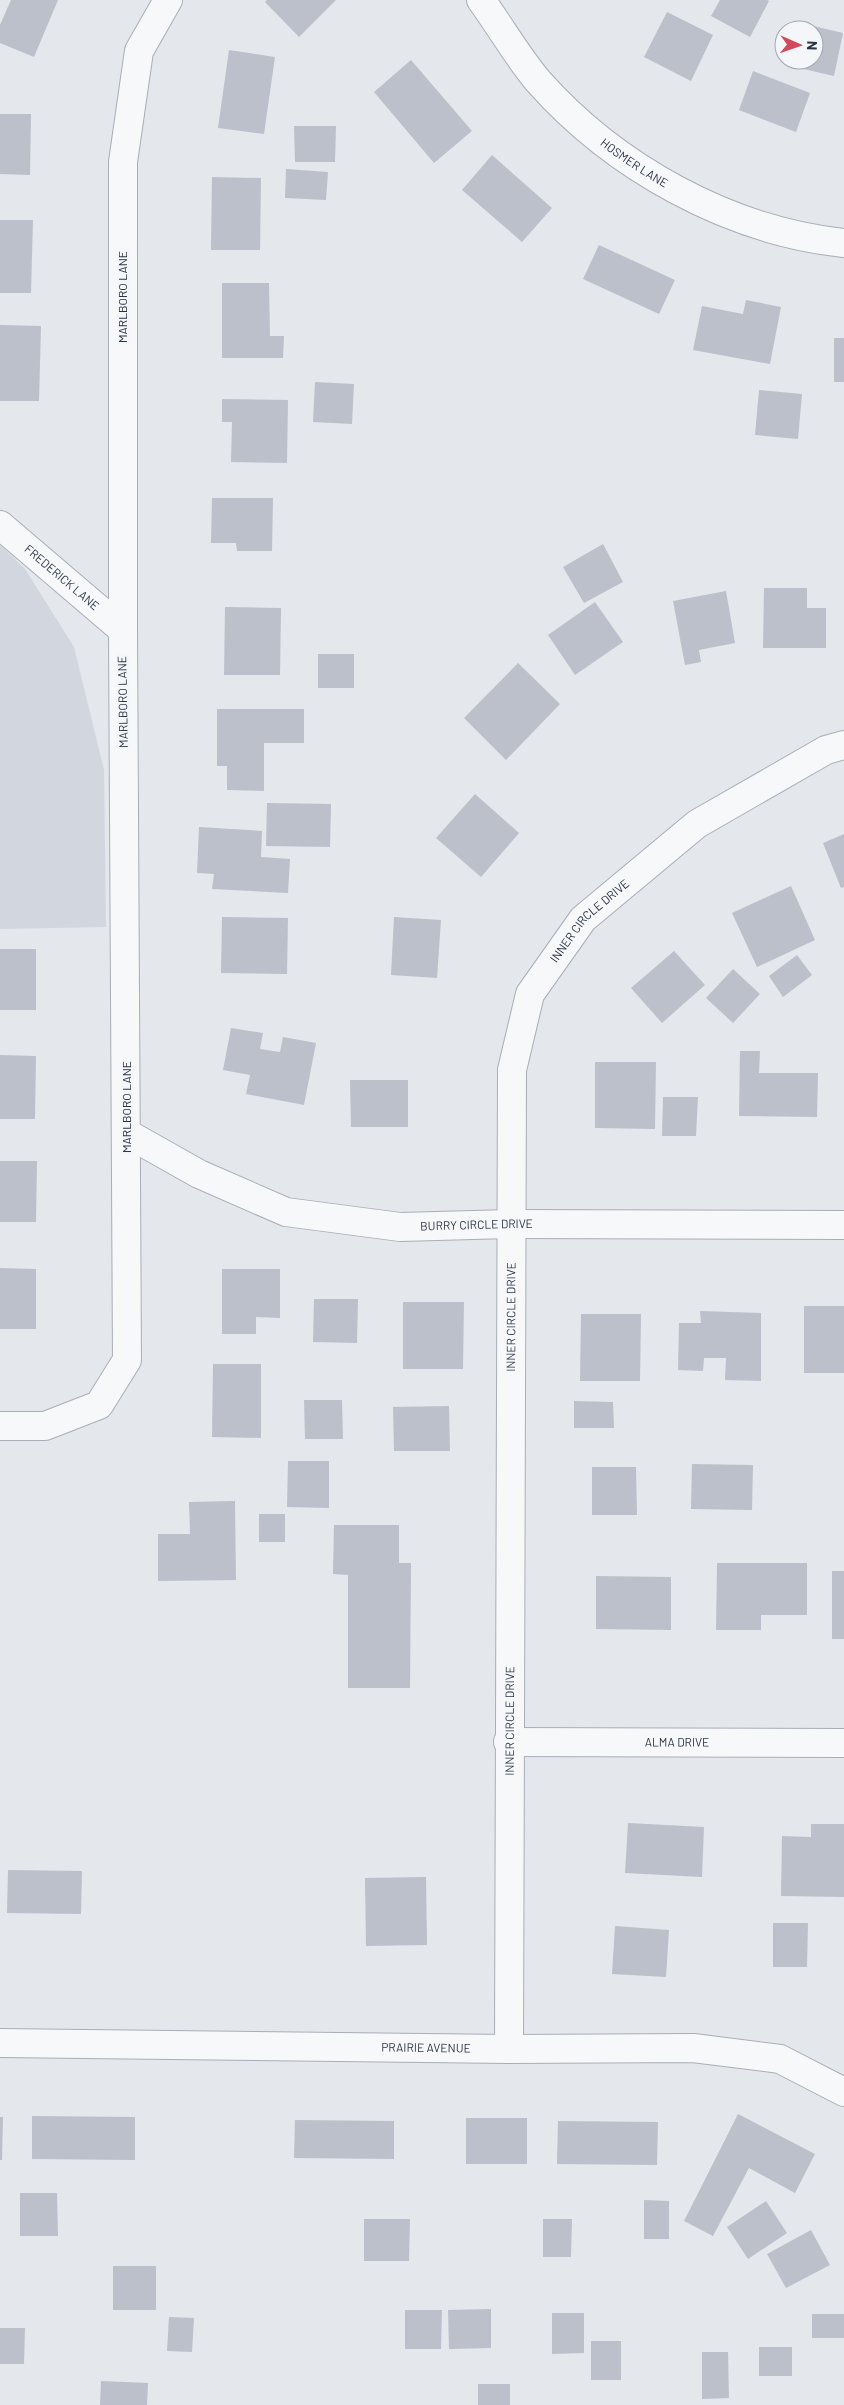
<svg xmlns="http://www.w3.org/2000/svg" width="844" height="2405" font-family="Barlow,sans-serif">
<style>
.built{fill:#d2d6de}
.building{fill:#bbc0ca}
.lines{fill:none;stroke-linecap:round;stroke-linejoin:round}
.minor-casing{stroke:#a9aeb7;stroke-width:30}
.minor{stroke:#f7f8fa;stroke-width:28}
.labels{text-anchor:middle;stroke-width:5;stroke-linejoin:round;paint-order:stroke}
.street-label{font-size:12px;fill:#2b3445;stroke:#f4f6f9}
</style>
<rect width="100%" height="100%" fill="#e4e7ec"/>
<!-- built -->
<path class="built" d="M 0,545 L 25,569 L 74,647 L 104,770 L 106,927 L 0,929 Z"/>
<!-- building -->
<path class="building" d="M 11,0 L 58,0 L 34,57 L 0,43 L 0,25 Z
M 267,0 L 336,0 L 299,37 L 265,2 Z
M 720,0 L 767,0 L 769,1 L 750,37 L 711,16 Z
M 667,12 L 713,35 L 691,81 L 644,57 Z
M 809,25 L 843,33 L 834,76 L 799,68 L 801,60 L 814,60 L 814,30 L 808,30 Z
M 229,50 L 275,57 L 264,134 L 218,128 Z
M 411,60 L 472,131 L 434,163 L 374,92 Z
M 753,71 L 810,93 L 796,132 L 739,110 Z
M 0,114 L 31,114 L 30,175 L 0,174 Z
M 294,126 L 336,126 L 335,162 L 295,162 Z
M 492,155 L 552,208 L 522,242 L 462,190 Z
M 286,169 L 328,172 L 326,200 L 285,198 Z
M 212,177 L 261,178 L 260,250 L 211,250 Z
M 0,220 L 33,220 L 31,293 L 0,293 Z
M 599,245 L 675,280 L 659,314 L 583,279 Z
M 222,283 L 269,283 L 270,336 L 284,336 L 283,358 L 222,358 Z
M 746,300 L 781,307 L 770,364 L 693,350 L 702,306 L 743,314 Z
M 0,325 L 41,326 L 39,401 L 0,401 Z
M 834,338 L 844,338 L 844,382 L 834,382 Z
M 315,382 L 354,384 L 352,424 L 313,422 Z
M 759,390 L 802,394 L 798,439 L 755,435 Z
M 222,399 L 288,400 L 287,463 L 231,462 L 232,422 L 222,422 Z
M 212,498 L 273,498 L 272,551 L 237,551 L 236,543 L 211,543 Z
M 603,544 L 623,582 L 584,603 L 563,567 Z
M 764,588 L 807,588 L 807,608 L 826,608 L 826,648 L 763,648 Z
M 726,591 L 735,643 L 699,650 L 701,662 L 685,665 L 673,601 Z
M 595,602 L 623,642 L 575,675 L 548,635 Z
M 225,607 L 281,608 L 280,675 L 224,675 Z
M 318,654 L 354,654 L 354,688 L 318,688 Z
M 518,663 L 560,704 L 506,760 L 464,718 Z
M 217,709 L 304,709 L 304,743 L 264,743 L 264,791 L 227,790 L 227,766 L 217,766 Z
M 475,794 L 519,833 L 481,877 L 436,838 Z
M 267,803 L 331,804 L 330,847 L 266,846 Z
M 199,827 L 262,831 L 261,857 L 290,859 L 288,893 L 212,889 L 214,874 L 197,873 Z
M 844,834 L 844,887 L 841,888 L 823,843 Z
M 791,886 L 815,940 L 757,967 L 732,913 Z
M 222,917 L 288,918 L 287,974 L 221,973 Z
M 394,917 L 441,920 L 437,978 L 391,975 Z
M 0,949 L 36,949 L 36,1010 L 0,1010 Z
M 674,951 L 705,985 L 662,1023 L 631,988 Z
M 797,955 L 812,975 L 783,997 L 769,976 Z
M 733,969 L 760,994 L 733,1023 L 706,998 Z
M 231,1028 L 263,1033 L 260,1049 L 280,1052 L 283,1037 L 316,1043 L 304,1105 L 246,1094 L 250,1075 L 223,1070 Z
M 740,1051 L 760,1051 L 759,1073 L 818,1073 L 817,1117 L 739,1116 Z
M 0,1055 L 36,1056 L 35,1119 L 0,1119 Z
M 595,1062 L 656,1062 L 655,1129 L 595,1128 Z
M 350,1080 L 408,1080 L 408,1127 L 351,1127 Z
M 663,1097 L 698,1097 L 696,1136 L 662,1136 Z
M 0,1161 L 37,1161 L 36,1222 L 0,1222 Z
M 0,1268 L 36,1269 L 36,1329 L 0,1329 Z
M 222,1269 L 280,1269 L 280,1318 L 256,1317 L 256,1334 L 222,1334 Z
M 314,1299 L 358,1299 L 357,1343 L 313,1342 Z
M 403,1302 L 464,1302 L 463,1369 L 403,1369 Z
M 804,1306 L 844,1306 L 844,1373 L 804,1373 Z
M 700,1311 L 761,1313 L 761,1381 L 725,1380 L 726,1358 L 704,1358 L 703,1371 L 678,1370 L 679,1323 L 701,1323 Z
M 581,1314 L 641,1314 L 640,1381 L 580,1381 Z
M 213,1364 L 261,1364 L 261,1438 L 212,1437 Z
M 304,1400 L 342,1400 L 343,1439 L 305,1439 Z
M 574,1401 L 613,1402 L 614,1428 L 574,1428 Z
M 449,1406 L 450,1451 L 394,1451 L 393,1407 Z
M 288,1461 L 329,1461 L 329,1508 L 287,1507 Z
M 692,1464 L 753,1465 L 752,1510 L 691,1509 Z
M 592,1467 L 636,1467 L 637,1515 L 592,1515 Z
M 235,1501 L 236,1580 L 158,1581 L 158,1534 L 190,1534 L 189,1502 Z
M 259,1514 L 285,1514 L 285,1542 L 259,1542 Z
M 334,1525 L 399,1525 L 399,1563 L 411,1563 L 410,1688 L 348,1688 L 348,1575 L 333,1574 Z
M 717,1563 L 807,1563 L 807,1615 L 761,1615 L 761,1630 L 716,1630 Z
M 832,1571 L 844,1571 L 844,1639 L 832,1639 Z
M 596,1576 L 671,1577 L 671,1630 L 596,1629 Z
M 628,1823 L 704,1827 L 702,1877 L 625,1873 Z
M 811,1824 L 844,1824 L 844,1897 L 781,1896 L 782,1836 L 811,1837 Z
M 8,1870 L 82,1871 L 81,1914 L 7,1913 Z
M 426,1877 L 427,1945 L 366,1946 L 365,1878 Z
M 773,1923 L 808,1923 L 807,1967 L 773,1967 Z
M 615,1926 L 669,1930 L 666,1977 L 612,1974 Z
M 738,2114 L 815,2154 L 795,2193 L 749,2168 L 713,2236 L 684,2221 Z
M 32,2116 L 135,2117 L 135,2160 L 32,2159 Z
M 0,2117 L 3,2117 L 2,2160 L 0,2160 Z
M 466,2118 L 527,2118 L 527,2164 L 466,2164 Z
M 295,2120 L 394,2121 L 394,2159 L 294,2158 Z
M 558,2121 L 658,2122 L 657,2165 L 557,2164 Z
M 20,2193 L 57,2193 L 58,2236 L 20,2236 Z
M 644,2200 L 669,2201 L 669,2239 L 644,2239 Z
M 766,2201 L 787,2233 L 748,2259 L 727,2227 Z
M 364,2219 L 410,2219 L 409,2261 L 364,2261 Z
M 543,2219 L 572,2219 L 571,2257 L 543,2257 Z
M 811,2230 L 830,2265 L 786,2288 L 767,2254 Z
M 113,2266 L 156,2266 L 156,2310 L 113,2310 Z
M 491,2309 L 491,2348 L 449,2349 L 448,2310 Z
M 405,2310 L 442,2310 L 441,2349 L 405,2349 Z
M 552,2313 L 584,2313 L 584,2353 L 552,2354 Z
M 812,2314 L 844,2314 L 844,2338 L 812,2338 Z
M 169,2317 L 194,2318 L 192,2352 L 167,2351 Z
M 0,2328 L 25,2328 L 24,2364 L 0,2364 Z
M 591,2341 L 621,2341 L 621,2380 L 591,2380 Z
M 759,2347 L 792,2347 L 792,2376 L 759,2376 Z
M 702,2352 L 728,2352 L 729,2398 L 702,2399 Z
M 101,2381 L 148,2383 L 147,2405 L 100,2405 Z
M 478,2384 L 510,2384 L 510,2405 L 478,2405 Z"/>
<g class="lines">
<defs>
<g id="minor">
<path id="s1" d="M 481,0 C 500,26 517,56 538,81 C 614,167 729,231 844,243"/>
<path id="s2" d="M 0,525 L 123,630"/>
<path id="s3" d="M 128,1134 L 199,1174 L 286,1212 L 400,1227 L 511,1224 L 844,1225"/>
<path d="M 0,1426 L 45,1426 L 99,1405 L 127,1360 L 123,630 L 123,162 L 139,51 L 168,0"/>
<path id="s4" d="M 508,1742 L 844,1743"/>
<path id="s5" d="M 0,2043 L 509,2049 L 693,2048 L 780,2059 L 844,2092"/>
<path id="s6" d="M 509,2049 L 512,1070 L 530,994 L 583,919 L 697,824 L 826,750 L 844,745"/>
</g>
</defs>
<!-- minor casing -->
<use href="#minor" class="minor-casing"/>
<!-- minor -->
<use href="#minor" class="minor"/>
</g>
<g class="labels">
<!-- street labels -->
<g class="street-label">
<text dy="4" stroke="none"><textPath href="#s1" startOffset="226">HOSMER LANE</textPath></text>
<text transform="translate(123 297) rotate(-90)" y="4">MARLBORO LANE</text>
<text dy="4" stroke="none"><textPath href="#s2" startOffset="81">FREDERICK LANE</textPath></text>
<text transform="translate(123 702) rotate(-91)" y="4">MARLBORO LANE</text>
<text dy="4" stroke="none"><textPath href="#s6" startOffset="1152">INNER CIRCLE DRIVE</textPath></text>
<text transform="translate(127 1107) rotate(-90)" y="4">MARLBORO LANE</text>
<text dy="4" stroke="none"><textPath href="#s3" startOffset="368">BURRY CIRCLE DRIVE</textPath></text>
<text dy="4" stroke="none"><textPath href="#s6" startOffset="732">INNER CIRCLE DRIVE</textPath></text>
<text dy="4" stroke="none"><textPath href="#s6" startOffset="328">INNER CIRCLE DRIVE</textPath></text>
<text dy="4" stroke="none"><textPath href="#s4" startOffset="169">ALMA DRIVE</textPath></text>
<text dy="4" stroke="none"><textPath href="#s5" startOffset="426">PRAIRIE AVENUE</textPath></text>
</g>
</g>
<!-- north arrow -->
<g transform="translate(799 45) rotate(92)"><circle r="24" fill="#f4f6f9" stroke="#a4a8b1"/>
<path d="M0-4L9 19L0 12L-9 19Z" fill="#d1495b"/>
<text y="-8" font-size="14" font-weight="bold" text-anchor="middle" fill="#2b3445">N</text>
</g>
</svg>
